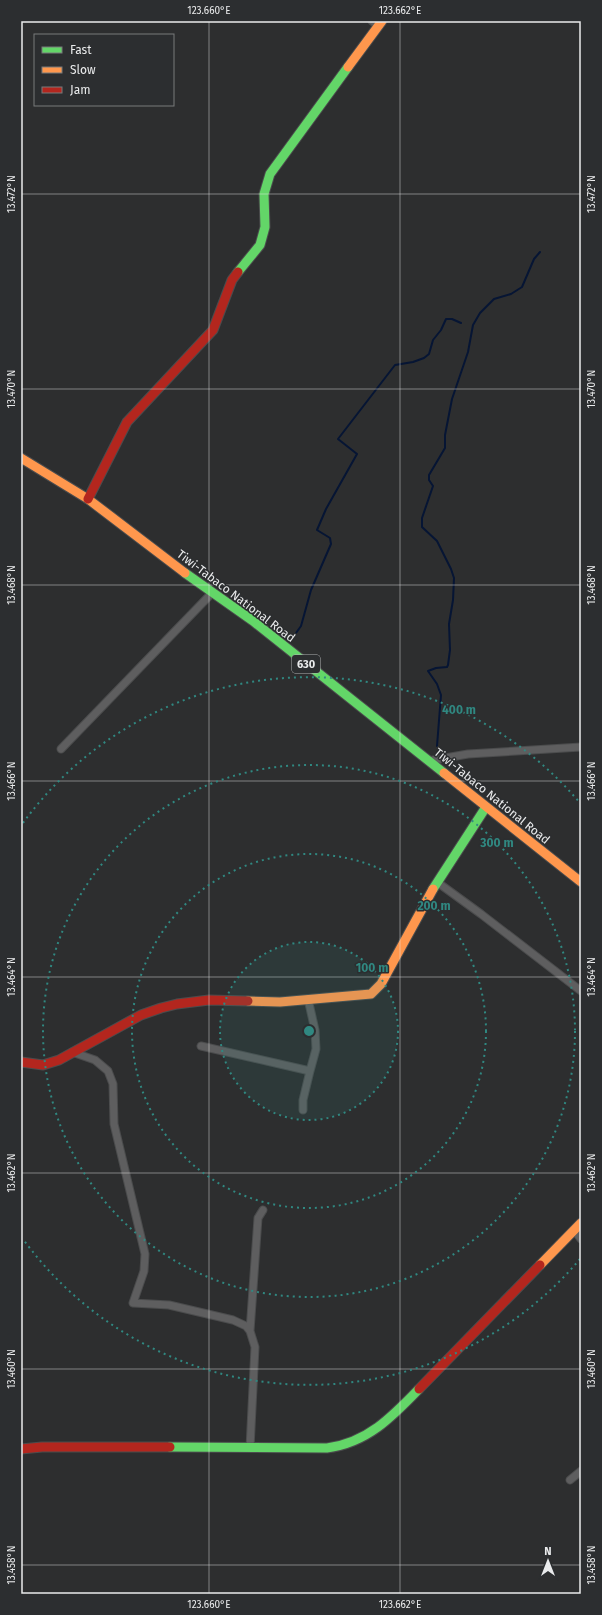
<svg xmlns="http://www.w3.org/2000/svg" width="602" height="1615" font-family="'Fira Sans',sans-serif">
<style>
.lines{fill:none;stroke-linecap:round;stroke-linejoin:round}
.stream{stroke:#061534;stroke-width:2}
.street-casing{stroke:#4b4c4d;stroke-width:9}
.fast-casing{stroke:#4b4c4d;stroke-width:11}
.slow-casing{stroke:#4b4c4d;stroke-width:11}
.jam-casing{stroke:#4b4c4d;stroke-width:11}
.street{stroke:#5e5e5f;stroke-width:7}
.fast{stroke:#63d668;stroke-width:9}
.slow{stroke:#ff974d;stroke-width:9}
.jam{stroke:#b3261e;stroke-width:9}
.ticks{fill:none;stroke:#eaebec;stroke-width:1;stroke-opacity:0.45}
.ring{fill:none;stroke:#308881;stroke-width:2;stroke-dasharray:2 4}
.labels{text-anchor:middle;stroke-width:3;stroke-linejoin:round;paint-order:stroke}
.shield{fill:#2c2e30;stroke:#b1b2b4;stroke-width:1}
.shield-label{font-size:11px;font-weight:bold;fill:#eaebec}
.street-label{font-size:12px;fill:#eaebec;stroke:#2c2e30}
.centre{fill:#308881;stroke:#2c2e30;stroke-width:2}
.ring-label{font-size:12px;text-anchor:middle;font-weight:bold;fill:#308881;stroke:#2c2e30;stroke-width:3;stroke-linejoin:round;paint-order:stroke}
.neatline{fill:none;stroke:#eaebec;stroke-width:1.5}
.ticks-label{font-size:10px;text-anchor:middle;fill:#eaebec}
</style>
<rect width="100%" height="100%" fill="#2d2e2f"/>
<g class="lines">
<!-- stream -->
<path class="stream" d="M 296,633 L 301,626 L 311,590 L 331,544 L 330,538 L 317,530 L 326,509 L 357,454 L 338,439 L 395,365 L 413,362 L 424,358 L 429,354 L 433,340 L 441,330 L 446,319 L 452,319 L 461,323
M 437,746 L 441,695 L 437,684 L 428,671 L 436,668 L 447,667 L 448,665 L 450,650 L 449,624 L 453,600 L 454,578 L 451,569 L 437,541 L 422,527 L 422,518 L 433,486 L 429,480 L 429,475 L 445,448 L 445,435 L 452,399 L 468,352 L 473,325 L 480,313 L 494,299 L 511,294 L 522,287 L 534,259 L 540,252"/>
<defs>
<path id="street" d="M 372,21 L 379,26
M 61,749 L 212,593
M 428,761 L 468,754 L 581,747
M 437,882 L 481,914 L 581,991
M 201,1046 L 310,1071 L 316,1049 L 315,1030 L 308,999
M 72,1052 L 95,1060 L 108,1071 L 113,1084 L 114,1124 L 145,1254 L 144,1271 L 133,1303 L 169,1305 L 233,1320 L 246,1326 L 250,1331 L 255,1347 L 250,1448
M 303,1110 L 303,1100 L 310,1071
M 574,1230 L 581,1239
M 250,1331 L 258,1218 L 263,1210
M 570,1480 L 581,1471"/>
<path id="fast" d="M 238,272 L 260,245 L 265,227 L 264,194 L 270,174 L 348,67
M 185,573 L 253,621 L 444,773
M 433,889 L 486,807
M 170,1447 L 327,1448 C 367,1443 392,1417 419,1389"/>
<path id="slow" d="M 348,67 L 382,21
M 21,458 L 88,499 L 185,573
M 444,773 L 581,882
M 248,1001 L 280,1002 L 371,994 L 381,984 L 433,889
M 540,1265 L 581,1223"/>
<path id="jam" d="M 88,499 L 127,422 L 213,330 L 232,280 L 238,272
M 21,1062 L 43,1065 L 59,1060 L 141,1015 L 161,1008 L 177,1004 L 209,1000 L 248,1001
M 419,1389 L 540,1265
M 21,1449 L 42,1447 L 170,1447"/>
</defs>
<!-- street casing -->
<use href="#street" class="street-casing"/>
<!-- fast casing -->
<use href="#fast" class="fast-casing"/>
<!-- slow casing -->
<use href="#slow" class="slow-casing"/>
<!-- jam casing -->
<use href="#jam" class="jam-casing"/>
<!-- street -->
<use href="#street" class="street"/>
<!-- fast -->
<use href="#fast" class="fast"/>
<!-- slow -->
<use href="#slow" class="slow"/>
<!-- jam -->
<use href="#jam" class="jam"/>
</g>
<!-- ticks -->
<path class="ticks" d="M 209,21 L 209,1594M 400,21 L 400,1594M 21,194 L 581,194M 21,389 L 581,389M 21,585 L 581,585M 21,781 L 581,781M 21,977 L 581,977M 21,1173 L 581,1173M 21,1369 L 581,1369M 21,1565 L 581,1565"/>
<!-- distance rings -->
<circle cx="309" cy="1031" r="89" fill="#308881" fill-opacity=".12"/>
<g class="ring">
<circle cx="309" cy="1031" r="89"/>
<circle cx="309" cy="1031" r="177"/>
<circle cx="309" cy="1031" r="266"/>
<path d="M580 1259A354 354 0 0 1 23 1239M23 823A354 354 0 0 1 580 803"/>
</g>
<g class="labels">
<!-- shield labels -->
<rect class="shield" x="292" y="655" width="28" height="18" rx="3"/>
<g class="shield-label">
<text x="306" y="668">630</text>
</g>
<!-- street labels -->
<g class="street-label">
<text transform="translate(236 596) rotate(37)" y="4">Tiwi-Tabaco National Road</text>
<text transform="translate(492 796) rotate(39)" y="4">Tiwi-Tabaco National Road</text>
</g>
</g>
<circle cx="309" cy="1031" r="6" class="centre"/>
<g class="ring-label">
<text x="459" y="714">400 m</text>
<text x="497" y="847">300 m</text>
<text x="434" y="910">200 m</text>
<text x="372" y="972">100 m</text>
</g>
<!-- border -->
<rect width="602" height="1615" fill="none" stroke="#2c2e30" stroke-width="44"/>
<!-- legend -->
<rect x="34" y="34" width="140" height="72" fill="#2c2e30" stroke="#787a7b"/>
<rect x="42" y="47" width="20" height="6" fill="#63d668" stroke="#787a7b"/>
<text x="70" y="54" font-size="12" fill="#eaebec">Fast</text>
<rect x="42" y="67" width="20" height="6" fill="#ff974d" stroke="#787a7b"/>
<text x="70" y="74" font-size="12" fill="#eaebec">Slow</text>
<rect x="42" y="87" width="20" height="6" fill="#b3261e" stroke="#787a7b"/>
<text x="70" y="94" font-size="12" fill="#eaebec">Jam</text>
<!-- north arrow -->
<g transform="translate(548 1561)" stroke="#2c2e30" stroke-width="3" paint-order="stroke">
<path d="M0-3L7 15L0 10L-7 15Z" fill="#eaebec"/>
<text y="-6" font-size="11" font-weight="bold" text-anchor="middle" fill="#eaebec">N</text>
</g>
<rect x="22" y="22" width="558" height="1571" class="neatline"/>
<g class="ticks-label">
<text x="209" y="14">123.660°E</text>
<text x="400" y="14">123.662°E</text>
<text transform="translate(11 194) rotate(-90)" y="4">13.472°N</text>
<text transform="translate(591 194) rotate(-90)" y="4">13.472°N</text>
<text transform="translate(11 389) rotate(-90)" y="4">13.470°N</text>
<text transform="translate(591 389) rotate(-90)" y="4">13.470°N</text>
<text transform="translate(11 585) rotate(-90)" y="4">13.468°N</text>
<text transform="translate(591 585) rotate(-90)" y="4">13.468°N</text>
<text transform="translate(11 781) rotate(-90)" y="4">13.466°N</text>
<text transform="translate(591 781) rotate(-90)" y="4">13.466°N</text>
<text transform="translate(11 977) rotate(-90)" y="4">13.464°N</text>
<text transform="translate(591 977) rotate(-90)" y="4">13.464°N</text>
<text transform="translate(11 1173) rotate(-90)" y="4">13.462°N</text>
<text transform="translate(591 1173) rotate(-90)" y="4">13.462°N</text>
<text transform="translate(11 1369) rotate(-90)" y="4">13.460°N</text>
<text transform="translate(591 1369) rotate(-90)" y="4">13.460°N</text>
<text transform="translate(11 1565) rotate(-90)" y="4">13.458°N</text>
<text transform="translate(591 1565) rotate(-90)" y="4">13.458°N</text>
<text x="209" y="1608">123.660°E</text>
<text x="400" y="1608">123.662°E</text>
</g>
</svg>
